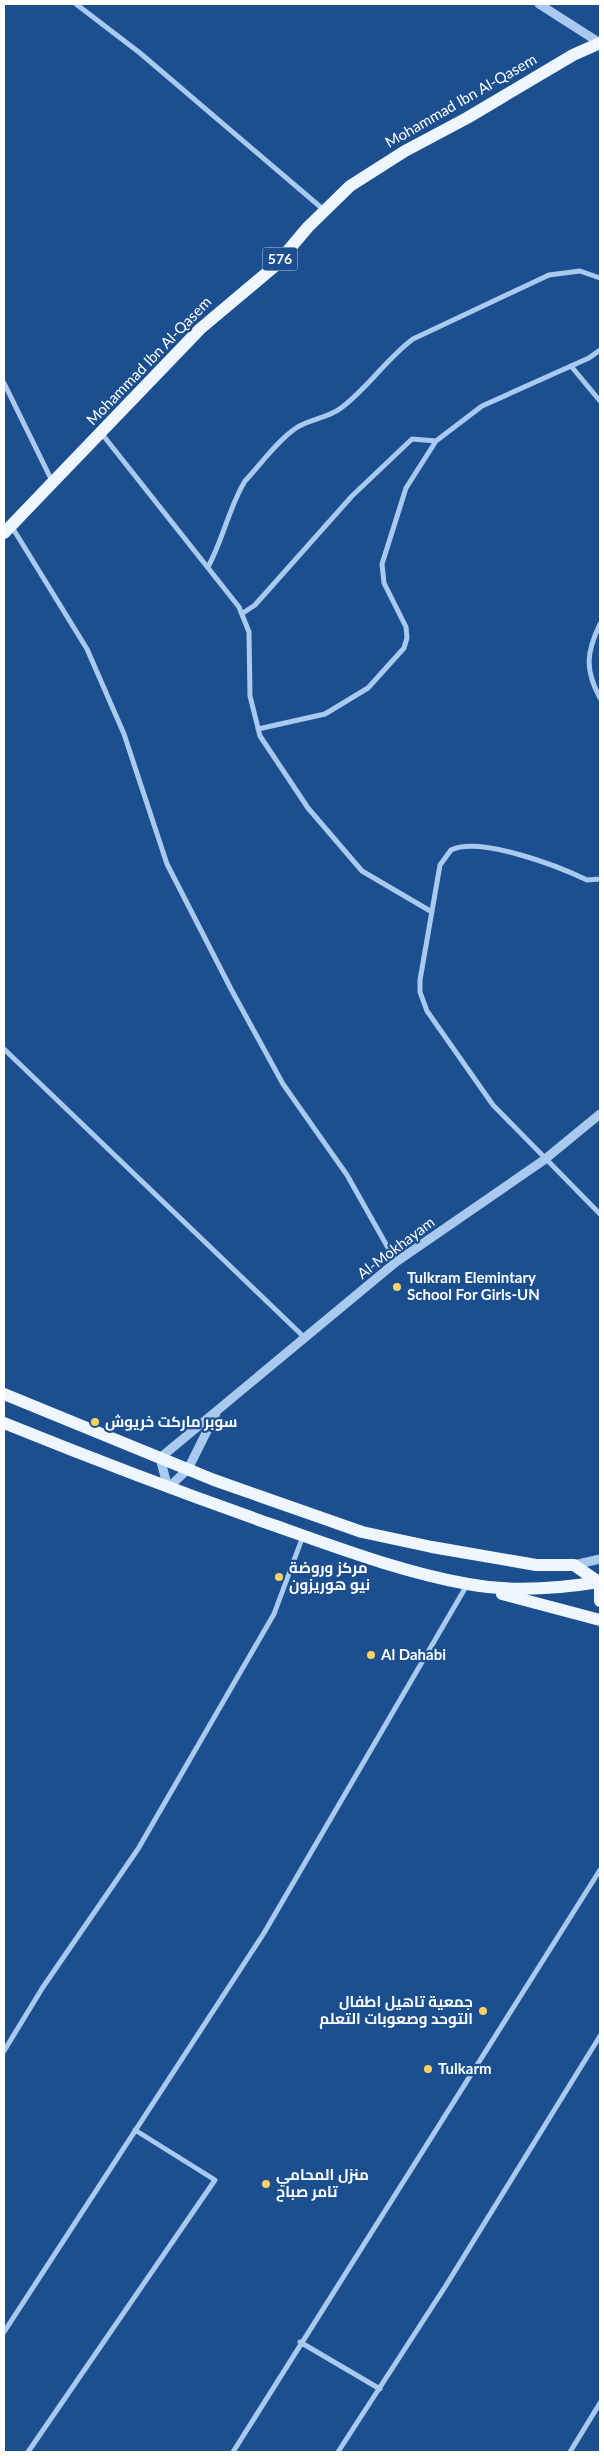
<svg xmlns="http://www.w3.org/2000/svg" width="604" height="2456" font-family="Lato,Cairo,sans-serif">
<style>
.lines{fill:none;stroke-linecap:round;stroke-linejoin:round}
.minor{stroke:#a9c9ee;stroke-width:5}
.tertiary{stroke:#a9c9ee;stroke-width:9}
.primary{stroke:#f0f6ff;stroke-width:12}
.poi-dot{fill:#ffd166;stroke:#1b4f8f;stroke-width:2}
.labels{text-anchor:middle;stroke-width:4.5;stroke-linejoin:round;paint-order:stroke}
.shield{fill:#1b4f8f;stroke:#bbcadd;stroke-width:1}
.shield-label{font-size:14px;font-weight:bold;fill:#fff}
.street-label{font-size:15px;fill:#fff;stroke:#1b4f8f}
.poi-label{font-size:15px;font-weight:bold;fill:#fff;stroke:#1b4f8f;text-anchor:start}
</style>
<rect width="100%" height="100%" fill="#1b4f8f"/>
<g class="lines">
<!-- minor -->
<path class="minor" d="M 76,4 L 140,53 L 324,210
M 571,366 L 600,401
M 4,383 L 52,481
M 102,434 L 239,607 L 249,632 L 250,696 L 260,736 L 308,808 L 362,871 L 432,912
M 12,527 L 87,649 L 124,734 L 167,864 L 231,989 L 283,1084 L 347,1175 L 396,1262
M 208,567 C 223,540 229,507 245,481 C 261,464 277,441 296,428 C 310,419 328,418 341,408 C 368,388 386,359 413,339 L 549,275 L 580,271 L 600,278
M 243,613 L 255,605 L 352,496 L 412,439 L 436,441
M 600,624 C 586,653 585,670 600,698
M 258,729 L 325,714 L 368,688 L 404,648 L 407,638 L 406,627 L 384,583 L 382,564 L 406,488 L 436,441 L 482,406 L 589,358 L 600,350
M 600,879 L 587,880 C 558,866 480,836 451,850 L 440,865 L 420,980 L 420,992 L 427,1011 L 493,1105 L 600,1214
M 4,1049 L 305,1338
M 4,2051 L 43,1987 L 138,1849 L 274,1614 L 303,1536
M 4,2332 L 264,1933 L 467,1585
M 300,2342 L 380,2389
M 28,2452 L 215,2180 L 135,2130
M 233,2452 L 600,1870
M 338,2452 L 445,2287 L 600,2036
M 570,2452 L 600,2403"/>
<!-- tertiary -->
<path class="tertiary" d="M 539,4 L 600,43
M 216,1413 L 188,1469 L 168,1488 L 160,1458 L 396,1262 L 544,1160 L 600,1114
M 574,1565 L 600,1559"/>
<!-- primary -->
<path class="primary" d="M 4,533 L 200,329 L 275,266 L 308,227 L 350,186 L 405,151 L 467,118 L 573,55 L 600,43
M 4,1394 L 214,1480 L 362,1532 L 432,1547 L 536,1565 L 574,1565 L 600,1583
M 4,1423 C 93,1459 182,1493 273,1525 C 336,1547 401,1572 468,1584 C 511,1592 556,1589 599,1582
M 600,1580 L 600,1601
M 502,1594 L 600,1620"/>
</g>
<!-- markers -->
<g class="poi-dot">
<circle cx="397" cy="1287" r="5"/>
<circle cx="95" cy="1422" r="5"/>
<circle cx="279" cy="1577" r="5"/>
<circle cx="371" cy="1655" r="5"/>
<circle cx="483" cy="2011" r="5"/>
<circle cx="428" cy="2069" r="5"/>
<circle cx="266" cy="2184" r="5"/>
</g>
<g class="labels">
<!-- shield labels -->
<rect class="shield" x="262.5" y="247.5" width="35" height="23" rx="4"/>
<g class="shield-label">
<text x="280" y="264">576</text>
</g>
<!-- street labels -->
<g class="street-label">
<text transform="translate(461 101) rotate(-30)" y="5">Mohammad Ibn Al-Qasem</text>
<text transform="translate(149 361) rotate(-46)" y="5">Mohammad Ibn Al-Qasem</text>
<text transform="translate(396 1248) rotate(-37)" y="5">Al-Mokhayam</text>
</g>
<!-- poi labels -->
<g class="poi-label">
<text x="407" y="1283">Tulkram Elemintary<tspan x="407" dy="17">School For Girls-UN</tspan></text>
<text x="105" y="1427">سوبر ماركت خريوش</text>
<text x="289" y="1573">مركز وروضة<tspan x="289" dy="17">نيو هوريزون</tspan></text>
<text x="381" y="1660">Al Dahabi</text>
<text x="473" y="2007" text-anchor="end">جمعية تاهيل اطفال<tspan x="473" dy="17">التوحد وصعوبات التعلم</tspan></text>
<text x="438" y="2074">Tulkarm</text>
<text x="276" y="2180">منزل المحامي<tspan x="276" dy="17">تامر صباح</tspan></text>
</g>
</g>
<!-- border -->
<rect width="604" height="2456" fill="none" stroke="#ffffff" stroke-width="10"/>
</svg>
